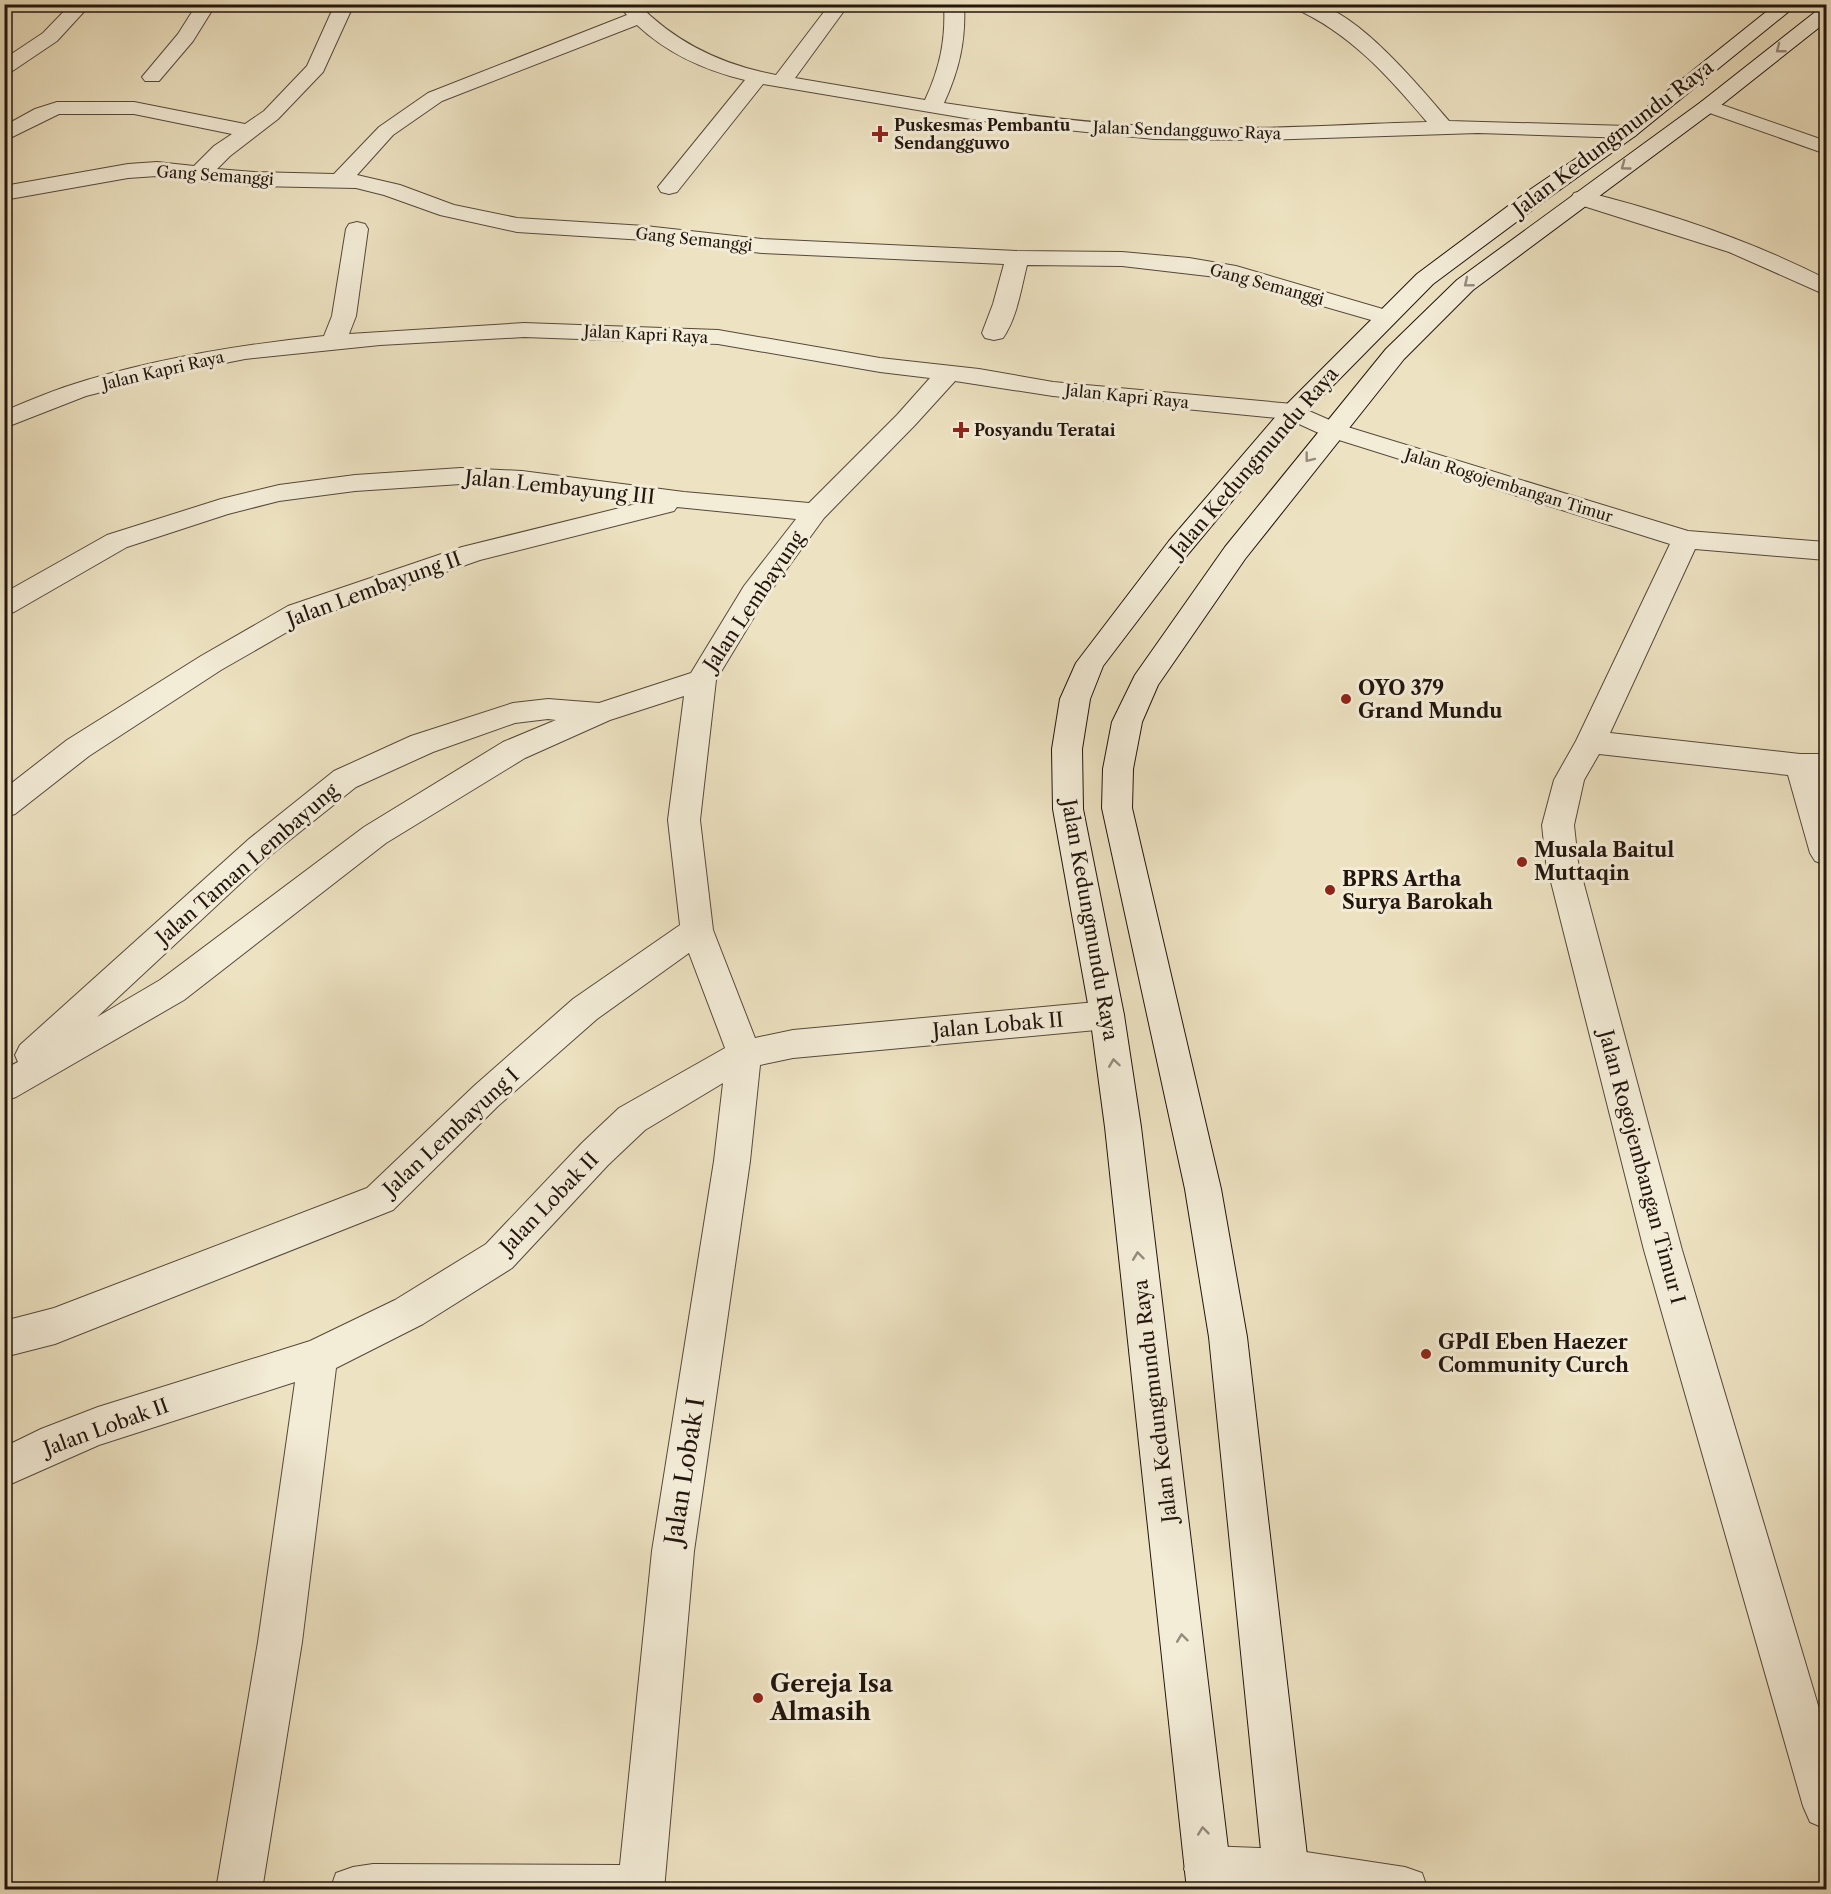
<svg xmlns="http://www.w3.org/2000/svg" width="1831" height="1894" font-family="'Libre Caslon Text',serif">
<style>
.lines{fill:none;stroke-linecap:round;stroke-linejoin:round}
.street-casing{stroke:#55483b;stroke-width:2}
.secondary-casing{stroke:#22150e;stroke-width:2}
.street{fill:#f3ecd7;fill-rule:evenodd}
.secondary{fill:#f3ecd7;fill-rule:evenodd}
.oneway{stroke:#958b7d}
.poi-dot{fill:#8f2418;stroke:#f3ecd7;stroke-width:2}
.labels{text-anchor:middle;stroke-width:6;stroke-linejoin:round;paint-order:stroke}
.far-poi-label{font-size:16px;font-weight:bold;fill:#22150e;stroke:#f3ecd7;text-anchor:start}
.far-street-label{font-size:16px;fill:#22150e;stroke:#f3ecd7}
.street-label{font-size:20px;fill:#22150e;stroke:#f3ecd7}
.poi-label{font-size:20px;font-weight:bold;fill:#22150e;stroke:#f3ecd7;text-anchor:start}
.near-street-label{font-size:24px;fill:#22150e;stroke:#f3ecd7}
.near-poi-label{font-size:24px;font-weight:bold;fill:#22150e;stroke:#f3ecd7;text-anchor:start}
</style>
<rect width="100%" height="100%" fill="#ede2c1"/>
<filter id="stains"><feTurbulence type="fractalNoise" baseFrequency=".00333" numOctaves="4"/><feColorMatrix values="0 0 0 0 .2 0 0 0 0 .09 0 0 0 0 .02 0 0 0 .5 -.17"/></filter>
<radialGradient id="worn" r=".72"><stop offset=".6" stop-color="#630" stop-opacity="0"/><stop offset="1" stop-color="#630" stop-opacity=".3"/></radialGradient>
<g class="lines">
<defs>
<path id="street" d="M 71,4 L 91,4 L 57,41 L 11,72 L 4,74 L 4,59 L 43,33 Z
M 197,4 L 216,4 L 193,41 L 159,81 L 145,81 L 142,77 L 178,34 Z
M 335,4 L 354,4 L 323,72 L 278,119 L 230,156 L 217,169 L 254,172 L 334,174 L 379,127 L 428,93 L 627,15 L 618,4 L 638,4 C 677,44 723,65 776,75 L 830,4 L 849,4 L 795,78 L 925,100 C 940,68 946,39 944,4 L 964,4 C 966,41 959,70 944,103 C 1027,116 1111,126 1194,128 C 1272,130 1350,124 1427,122 C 1388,76 1350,33 1294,8 L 1292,4 C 1300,4 1311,3 1319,5 C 1361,16 1421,88 1449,121 L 1628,126 L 1635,128 L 1639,132 L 1635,136 L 1628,138 L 1478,133 L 1260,140 L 1154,139 L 989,122 L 763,84 L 677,192 L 669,194 L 661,192 L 658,187 L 745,80 C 704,70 668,54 637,25 L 442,101 L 393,135 L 357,175 L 400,185 L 454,205 L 517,218 L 645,226 L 762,239 L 1017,251 L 1122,252 L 1189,258 L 1236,266 L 1393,312 L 1397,317 L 1393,322 L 1385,324 L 1225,278 L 1122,266 L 1027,265 C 1021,289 1017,318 1003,338 L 994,340 L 985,338 L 982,333 L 993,304 L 1004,264 L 762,253 L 645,240 L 517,232 L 440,215 L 384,195 L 356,188 L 254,186 L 157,176 L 128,178 L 4,200 L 4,186 L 128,164 L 157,162 L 194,166 L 214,146 L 232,134 L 134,114 L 59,114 L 4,141 L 4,126 L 35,109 L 57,102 L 134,102 L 245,124 L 264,111 L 307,66 Z
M 1708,100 L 1826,141 L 1826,154 L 1701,110 L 1698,106 L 1701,102 Z
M 1582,191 C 1666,212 1750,240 1826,279 L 1826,295 L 1729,252 L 1574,203 L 1571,198 L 1574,193 Z
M 357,222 L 365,224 L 368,229 L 356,316 L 349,334 L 524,323 L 718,330 L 880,358 L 979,369 L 1053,382 L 1293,404 L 1341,425 L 1688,531 L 1826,542 L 1826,560 L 1695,549 L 1610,733 L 1800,754 L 1826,754 L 1826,776 L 1819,776 L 1826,802 L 1826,865 L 1815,861 L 1810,853 L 1788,775 L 1599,754 L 1584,780 L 1574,825 L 1578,862 L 1682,1250 L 1826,1732 L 1826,1829 L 1810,1822 L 1803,1806 L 1644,1250 L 1546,862 L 1542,825 L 1554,780 L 1576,741 L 1670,544 L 1323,435 L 1288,419 L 1053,396 L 955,381 L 915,425 L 824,518 L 765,599 L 716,680 L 700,820 L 713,930 L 755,1038 L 793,1030 L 1107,1001 L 1119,1005 L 1124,1015 L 1119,1025 L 1107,1029 L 793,1058 L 760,1065 L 750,1161 L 694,1551 L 664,1890 L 330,1890 L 336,1873 L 353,1867 L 373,1864 L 620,1865 L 652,1551 L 714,1161 L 723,1083 L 645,1130 L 608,1165 L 512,1268 L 423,1324 L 336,1368 L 302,1642 L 262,1890 L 216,1890 L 258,1642 L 295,1382 L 99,1445 L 4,1487 L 4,1447 L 41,1429 L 98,1407 L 310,1341 L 395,1300 L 486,1244 L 582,1143 L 619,1108 L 725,1048 L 689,953 L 597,1019 L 498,1106 L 393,1210 L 55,1344 L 4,1357 L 4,1321 L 54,1308 L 367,1188 L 474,1086 L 573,999 L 680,925 L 668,820 L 684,696 L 610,720 L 525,758 L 386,843 L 184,1000 L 16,1097 L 4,1101 L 4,1069 L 18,1062 L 15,1055 L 20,1045 L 249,839 L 334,771 L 411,736 L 513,703 L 548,699 L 599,703 L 691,673 L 744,586 L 796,519 L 677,507 L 674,511 L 480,560 L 308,620 L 221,670 L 89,756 L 15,814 L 4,817 L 4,789 L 67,740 L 201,656 L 288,606 L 462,547 L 640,503 L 522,487 L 461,484 L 355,491 L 279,501 L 228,514 L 127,547 L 14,612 L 4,614 L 4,593 L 107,535 L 221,499 L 279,485 L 355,475 L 461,468 L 522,471 L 684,492 L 809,503 L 897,415 L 930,378 L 880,372 L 718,344 L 524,337 L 380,345 L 245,359 L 180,372 L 86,396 L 4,428 L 4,411 C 26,402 47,393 68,386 C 151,359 238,345 324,336 L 332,316 L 346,229 L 349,224 ZM 548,719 L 556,720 L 503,742 L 364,827 L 160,980 L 97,1017 L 271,855 L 356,787 L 433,752 L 515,723 Z
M 1207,1846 L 1286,1849 L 1405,1867 L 1422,1873 L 1428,1890 L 1200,1890 L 1191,1885 L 1184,1869 L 1191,1853 Z"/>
<path id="secondary" d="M 1776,4 L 1798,4 L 1635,136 L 1547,199 L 1433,284 L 1302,417 L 1189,553 L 1103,666 L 1090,699 L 1082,749 L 1083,809 L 1124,1015 L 1141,1127 L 1233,1890 L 1187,1890 L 1105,1127 L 1090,1015 L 1053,809 L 1052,749 L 1060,699 L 1076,663 L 1169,541 L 1284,407 L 1417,274 L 1531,189 L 1621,128 Z
M 1826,7 L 1826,22 L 1715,110 L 1473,290 L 1404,359 L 1245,559 L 1158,685 L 1142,722 L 1133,769 L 1132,808 L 1221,1189 L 1247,1337 L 1311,1890 L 1265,1890 L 1209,1337 L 1185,1189 L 1102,808 L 1103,769 L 1112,722 L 1135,675 L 1225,547 L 1386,349 L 1457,280 L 1701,102 L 1819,9 Z"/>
</defs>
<!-- street casing -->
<use href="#street" class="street-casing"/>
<!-- secondary casing -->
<use href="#secondary" class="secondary-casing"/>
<!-- street -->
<use href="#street" class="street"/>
<!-- secondary -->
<use href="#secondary" class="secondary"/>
</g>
<!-- one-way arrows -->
<defs><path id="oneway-chevron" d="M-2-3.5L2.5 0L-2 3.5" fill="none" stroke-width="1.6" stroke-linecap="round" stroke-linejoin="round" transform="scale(1.5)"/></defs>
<g class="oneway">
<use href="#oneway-chevron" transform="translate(1780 49) rotate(142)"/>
<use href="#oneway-chevron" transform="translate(1625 166) rotate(144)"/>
<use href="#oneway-chevron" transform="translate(1468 283) rotate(141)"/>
<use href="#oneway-chevron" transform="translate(1309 458) rotate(128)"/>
<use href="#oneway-chevron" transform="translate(1114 1063) rotate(-98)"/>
<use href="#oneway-chevron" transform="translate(1138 1256) rotate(-97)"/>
<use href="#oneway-chevron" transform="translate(1182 1638) rotate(-97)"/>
<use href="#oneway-chevron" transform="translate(1203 1831) rotate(-96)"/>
</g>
<!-- markers -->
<g class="poi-dot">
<path d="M877 125h6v6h6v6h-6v6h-6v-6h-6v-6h6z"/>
<path d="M958 421h6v6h6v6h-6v6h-6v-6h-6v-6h6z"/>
<circle cx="1346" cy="699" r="6"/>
<circle cx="1522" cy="862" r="6"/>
<circle cx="1330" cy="890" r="6"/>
<circle cx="1426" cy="1354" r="6"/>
<circle cx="758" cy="1698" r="6"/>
</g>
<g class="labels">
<!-- far-poi labels -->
<g class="far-poi-label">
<text x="894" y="131">Puskesmas Pembantu<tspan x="894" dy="18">Sendangguwo</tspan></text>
<text x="974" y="436">Posyandu Teratai</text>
</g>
<!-- far-street labels -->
<g class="far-street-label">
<text transform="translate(1187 130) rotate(2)" y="6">Jalan Sendangguwo Raya</text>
<text transform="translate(215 175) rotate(4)" y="6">Gang Semanggi</text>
<text transform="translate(694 239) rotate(6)" y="6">Gang Semanggi</text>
<text transform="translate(1267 284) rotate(15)" y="6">Gang Semanggi</text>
<text transform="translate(646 334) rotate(3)" y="6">Jalan Kapri Raya</text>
<text transform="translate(163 370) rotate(-13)" y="6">Jalan Kapri Raya</text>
<text transform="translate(1127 396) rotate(6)" y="6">Jalan Kapri Raya</text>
<text transform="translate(1509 485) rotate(17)" y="6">Jalan Rogojembangan Timur</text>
</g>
<!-- street labels -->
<g class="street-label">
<text transform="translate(1613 138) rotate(-37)" y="7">Jalan Kedungmundu Raya</text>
<text transform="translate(1254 462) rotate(-49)" y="7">Jalan Kedungmundu Raya</text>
<text transform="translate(560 487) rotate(6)" y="7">Jalan Lembayung III</text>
<text transform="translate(374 589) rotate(-20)" y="7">Jalan Lembayung II</text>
<text transform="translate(754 601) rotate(-56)" y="7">Jalan Lembayung</text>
<text transform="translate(247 864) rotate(-41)" y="7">Jalan Taman Lembayung</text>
<text transform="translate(1090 920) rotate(80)" y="7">Jalan Kedungmundu Raya</text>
<text transform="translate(998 1025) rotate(-5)" y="7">Jalan Lobak II</text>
<text transform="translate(451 1132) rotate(-43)" y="7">Jalan Lembayung I</text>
<text transform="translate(1642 1167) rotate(75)" y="7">Jalan Rogojembangan Timur I</text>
<text transform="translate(549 1203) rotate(-46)" y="7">Jalan Lobak II</text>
<text transform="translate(1155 1401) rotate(-97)" y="7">Jalan Kedungmundu Raya</text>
<text transform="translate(106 1427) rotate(-20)" y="7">Jalan Lobak II</text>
</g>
<!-- poi labels -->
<g class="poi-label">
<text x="1358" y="695">OYO 379<tspan x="1358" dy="23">Grand Mundu</tspan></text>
<text x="1534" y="857">Musala Baitul<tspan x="1534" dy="23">Muttaqin</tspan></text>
<text x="1342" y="886">BPRS Artha<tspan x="1342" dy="23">Surya Barokah</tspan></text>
<text x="1438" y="1349">GPdI Eben Haezer<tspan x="1438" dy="23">Community Curch</tspan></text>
</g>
<!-- near-street labels -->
<g class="near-street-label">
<text transform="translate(685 1471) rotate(-81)" y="8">Jalan Lobak I</text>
</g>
<!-- near-poi labels -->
<g class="near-poi-label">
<text x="770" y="1692">Gereja Isa<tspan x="770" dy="28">Almasih</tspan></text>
</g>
</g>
<!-- margin -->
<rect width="1831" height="1894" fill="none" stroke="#ede2c1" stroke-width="24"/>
<rect x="6" y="6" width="1819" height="1882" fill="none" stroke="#22150e" stroke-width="3"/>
<rect x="12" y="12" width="1807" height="1870" fill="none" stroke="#22150e" stroke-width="1.5"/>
<rect width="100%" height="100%" filter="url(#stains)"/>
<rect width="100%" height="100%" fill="url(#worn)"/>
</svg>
